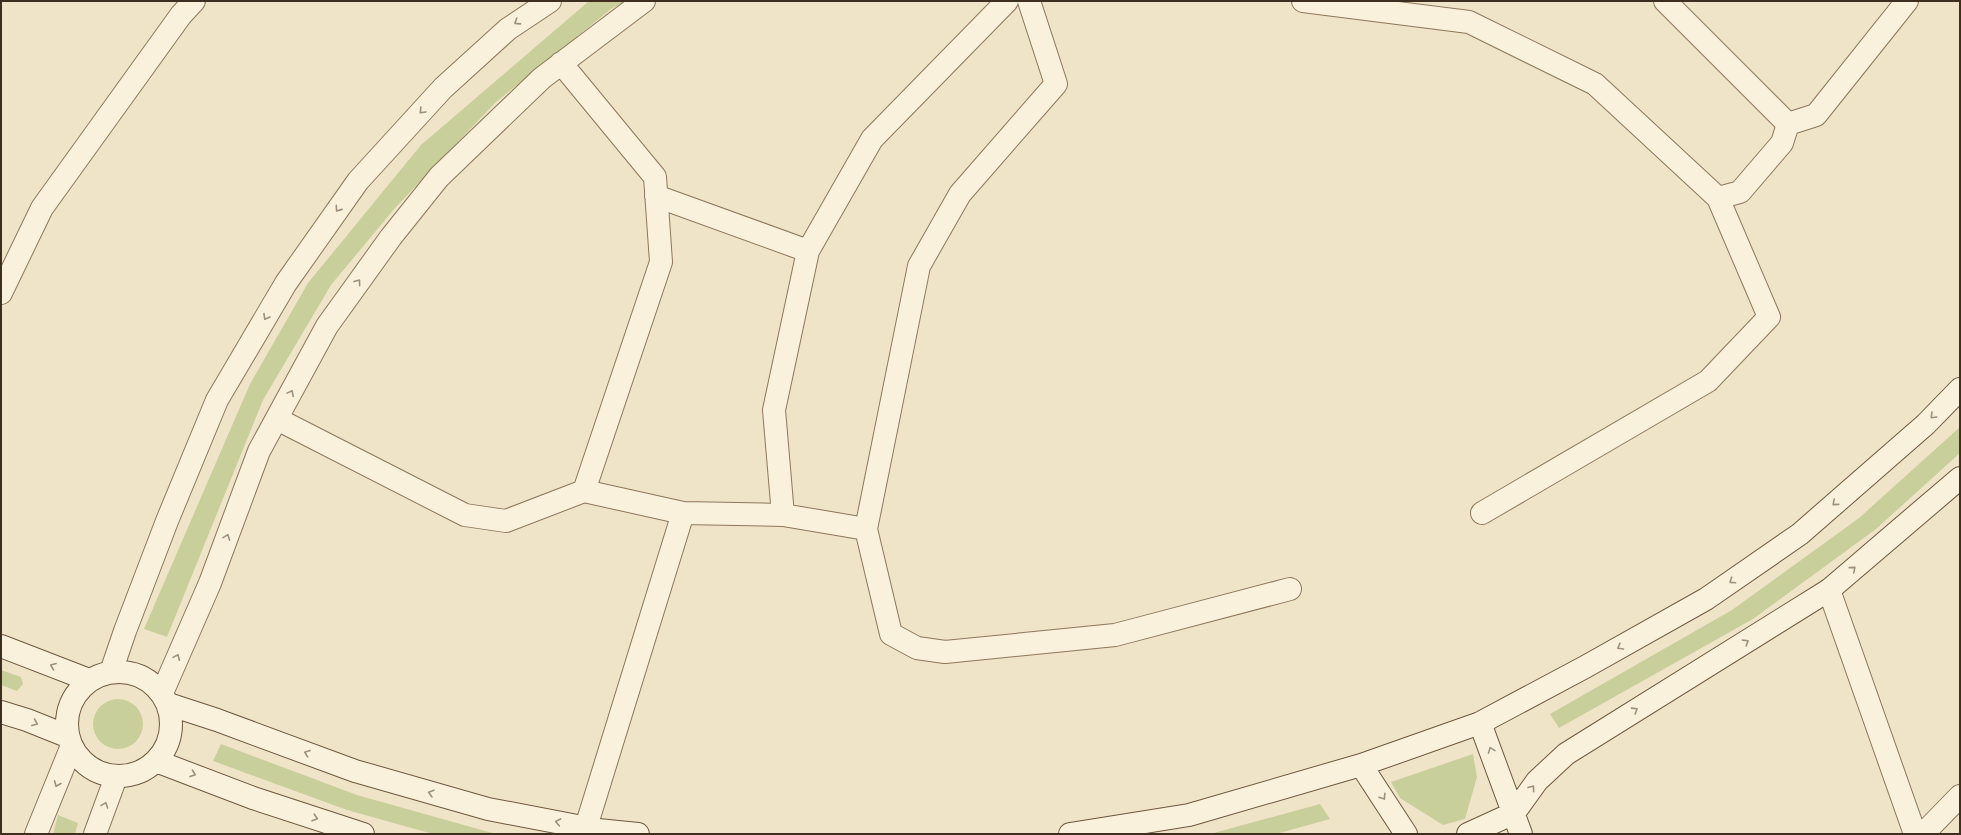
<svg xmlns="http://www.w3.org/2000/svg" width="1961" height="835" font-family="'Times New Roman',serif">
<style>
.green{fill:#c9cf9b}
.lines{fill:none;stroke-linecap:round;stroke-linejoin:round}
.street-casing{stroke:#8d765c;stroke-width:24}
.secondary-casing{stroke:#6f573f;stroke-width:24}
.street{stroke:#faf1dc;stroke-width:22}
.secondary{stroke:#faf1dc;stroke-width:22}
.oneway{stroke:#9c907e}
</style>
<rect width="100%" height="100%" fill="#f0e4c8"/>
<!-- green -->
<path class="green" d="M 589,1 L 626,1 L 611,9 L 496,102 L 395,208 L 331,285 L 263,400 L 167,637 L 144,629 L 250,384 L 308,283 L 421,145 Z
M 1960,427 L 1960,453 L 1876,529 L 1753,619 L 1559,728 L 1550,714 L 1732,610 L 1859,518 Z
M 1,670 L 21,677 L 23,684 L 17,691 L 1,685 Z
M93 724a25 25 0 1 1 50 0a25 25 0 1 1-50 0Z
M 221,744 L 357,795 L 496,834 L 433,834 L 347,810 L 213,761 Z
M 1473,754 L 1477,777 L 1465,819 L 1443,825 L 1400,798 L 1391,782 Z
M 1320,804 L 1330,819 L 1276,834 L 1210,834 Z
M 58,815 L 78,823 L 75,834 L 53,834 Z"/>
<g class="lines">
<defs>
<path id="street" d="M 1029,1 L 1056,84 L 960,194 L 919,266 L 866,529 L 891,634 L 917,648 L 945,652 L 1115,635 L 1290,589
M 1303,1 L 1469,22 L 1595,84 L 1718,198 L 1769,317 L 1708,381 L 1482,513
M 1665,1 L 1788,124
M 561,63 L 655,177 L 661,262 L 584,491
M 1788,124 L 1816,115 L 1907,1
M 656,196 L 808,251
M 1718,198 L 1740,192 L 1782,143 L 1788,124
M 1,293 L 42,208 L 181,15 L 194,1
M 277,419 L 465,515 L 506,521 L 584,491 L 683,513 L 783,515 L 866,529
M 783,515 L 774,410 L 808,251 L 872,139 L 1007,1
M 1829,590 L 1915,834
M 111,672 L 125,631 L 167,521 L 217,400 L 286,283 L 358,181 L 443,88 L 508,29 L 550,1
M 162,693 L 210,583 L 259,451 L 327,326 L 391,237 L 439,177 L 542,78 L 644,1
M 586,827 L 683,513
M 36,834 L 71,748
M 95,834 L 116,777
M 1923,834 L 1960,796"/>
<path id="secondary" d="M 1,646 L 89,680
M67 724a52 52 0 1 1 104 0a52 52 0 1 1-104 0Z
M 168,704 L 217,720 L 355,771 L 488,809 L 598,830 L 638,834
M 1,712 L 27,720 L 67,736
M 1480,723 L 1521,834
M 156,761 L 253,798 L 363,834
M 1361,765 L 1406,834
M 1070,834 L 1189,815 L 1361,765 L 1480,723 L 1585,667 L 1706,599 L 1800,534 L 1926,424 L 1960,389
M 1468,834 L 1514,813 L 1537,781 L 1566,754 L 1829,590 L 1960,478"/>
</defs>
<!-- street casing -->
<use href="#street" class="street-casing"/>
<!-- secondary casing -->
<use href="#secondary" class="secondary-casing"/>
<!-- street -->
<use href="#street" class="street"/>
<!-- secondary -->
<use href="#secondary" class="secondary"/>
</g>
<!-- one-way arrows -->
<defs><path id="oneway-chevron" d="M-2-3.5L2.5 0L-2 3.5" fill="none" stroke-width="1.6" stroke-linecap="round" stroke-linejoin="round"/></defs>
<g class="oneway">
<use href="#oneway-chevron" transform="translate(517 22) rotate(147)"/>
<use href="#oneway-chevron" transform="translate(422 111) rotate(133)"/>
<use href="#oneway-chevron" transform="translate(338 209) rotate(125)"/>
<use href="#oneway-chevron" transform="translate(358 282) rotate(-54)"/>
<use href="#oneway-chevron" transform="translate(266 317) rotate(120)"/>
<use href="#oneway-chevron" transform="translate(291 393) rotate(-62)"/>
<use href="#oneway-chevron" transform="translate(1933 416) rotate(135)"/>
<use href="#oneway-chevron" transform="translate(1835 503) rotate(139)"/>
<use href="#oneway-chevron" transform="translate(227 537) rotate(-69)"/>
<use href="#oneway-chevron" transform="translate(1853 569) rotate(-41)"/>
<use href="#oneway-chevron" transform="translate(1732 581) rotate(146)"/>
<use href="#oneway-chevron" transform="translate(1746 642) rotate(-32)"/>
<use href="#oneway-chevron" transform="translate(1620 647) rotate(150)"/>
<use href="#oneway-chevron" transform="translate(177 657) rotate(-66)"/>
<use href="#oneway-chevron" transform="translate(53 666) rotate(-159)"/>
<use href="#oneway-chevron" transform="translate(1635 710) rotate(-32)"/>
<use href="#oneway-chevron" transform="translate(35 723) rotate(22)"/>
<use href="#oneway-chevron" transform="translate(1491 750) rotate(-111)"/>
<use href="#oneway-chevron" transform="translate(307 753) rotate(-160)"/>
<use href="#oneway-chevron" transform="translate(193 774) rotate(20)"/>
<use href="#oneway-chevron" transform="translate(57 784) rotate(113)"/>
<use href="#oneway-chevron" transform="translate(1532 788) rotate(-54)"/>
<use href="#oneway-chevron" transform="translate(431 793) rotate(-164)"/>
<use href="#oneway-chevron" transform="translate(1383 797) rotate(57)"/>
<use href="#oneway-chevron" transform="translate(105 805) rotate(-70)"/>
<use href="#oneway-chevron" transform="translate(315 818) rotate(18)"/>
<use href="#oneway-chevron" transform="translate(558 822) rotate(-169)"/>
</g>
<!-- border -->
<rect width="1961" height="835" fill="none" stroke="#3d2e20" stroke-width="4"/>
</svg>
